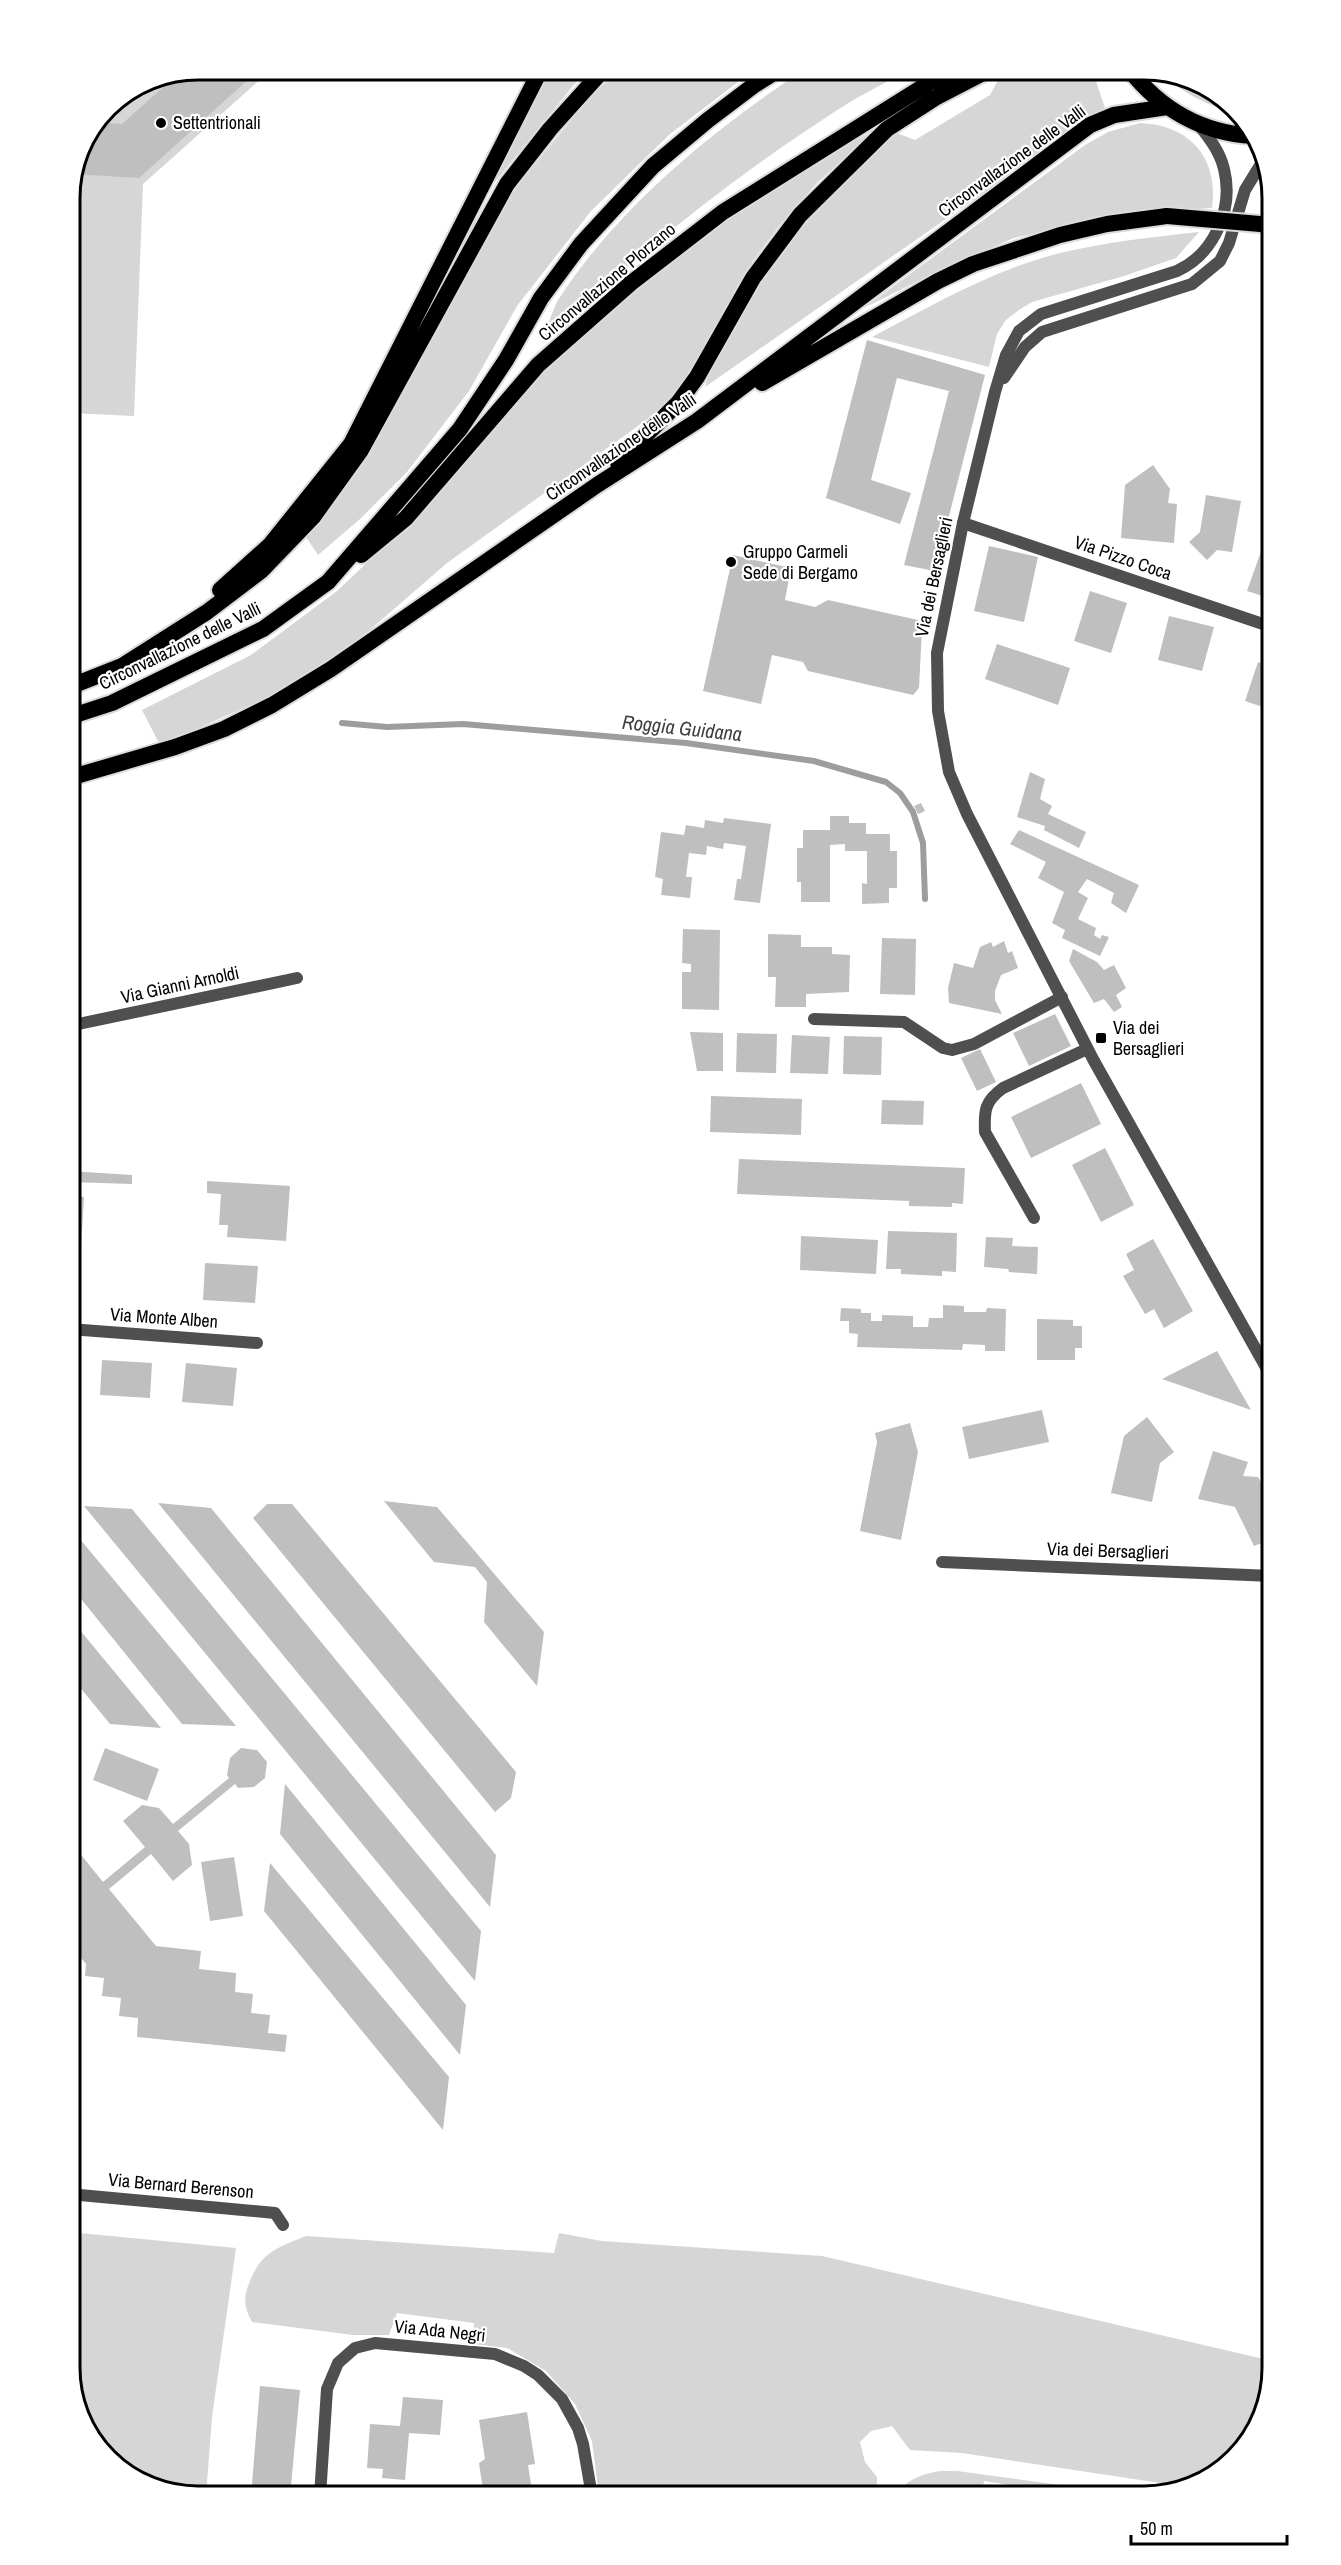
<svg xmlns="http://www.w3.org/2000/svg" width="1341" height="2565" font-family="'Archivo Narrow',sans-serif">
<style>
.green{fill:#d6d6d6}
.lines{fill:none;stroke-linecap:round;stroke-linejoin:round}
.stream{stroke:#9d9d9d;stroke-width:6}
.building{fill:#bfbfbf}
.trunk-casing{stroke:#dbdbdb;stroke-width:20}
.minor{stroke:#4f4f4f;stroke-width:12}
.tertiary{stroke:#4f4f4f;stroke-width:12}
.trunk{stroke:#000;stroke-width:16}
.trunk-bridge-casing{stroke:#dbdbdb;stroke-width:20;stroke-linecap:butt}
.trunk-bridge{stroke:#000;stroke-width:16}
.poi-dot{fill:#000;stroke:#fff;stroke-width:2}
.labels{text-anchor:middle;stroke-width:4.5;stroke-linejoin:round;paint-order:stroke}
.poi-label{font-size:18px;fill:#000;stroke:#fff;text-anchor:start}
.street-label{font-size:18px;fill:#000;stroke:#fff}
.water-label{font-size:20px;font-style:italic;fill:#3e3e3e;stroke:#fff}
.rim{fill:none;stroke:#000;stroke-width:3}
</style>
<rect width="100%" height="100%" fill="#fff"/>
<!-- green -->
<path class="green" d="M 198,69 L 272,69 L 143,184 L 134,416 L 69,413 L 69,190 L 82,141 L 107,106 L 149,79 Z
M 549,69 L 587,69 L 494,183 Z
M 621,69 L 755,69 L 670,134 L 591,211 L 517,306 L 469,391 L 407,472 L 360,519 L 318,555 L 306,537 L 360,463 L 409,382 L 456,291 L 508,197 L 591,96 Z
M 805,69 L 911,69 C 887,82 862,94 839,109 C 733,177 634,257 542,343 C 547,330 551,313 558,300 C 619,206 713,130 805,69 Z
M 1004,69 L 1092,69 L 1105,108 L 705,387 L 711,364 L 758,280 L 803,217 L 894,132 L 915,140 L 990,95 Z
M 1161,73 L 1221,95 L 1235,113 C 1206,105 1182,93 1161,73 Z
M 1140,123 C 1190,125 1219,158 1212,208 L 1136,213 L 1014,238 L 942,269 L 864,308 L 1085,145 L 1108,132 Z
M 875,130 L 817,183 L 782,222 L 752,262 L 677,393 L 645,421 L 447,563 L 349,648 L 280,692 L 160,745 L 142,710 L 251,655 L 337,591 L 412,520 L 493,425 L 563,352 L 664,263 L 763,191 Z
M 1199,232 L 1176,258 L 1124,276 L 1032,302 L 1019,310 L 1006,320 L 997,334 L 989,367 L 872,337 C 927,308 982,276 1042,258 C 1093,243 1147,238 1199,232 Z
M 69,2232 L 236,2248 L 212,2417 L 206,2496 L 190,2496 L 126,2474 L 79,2416 L 69,2367 Z
M 559,2233 L 602,2241 L 822,2256 L 1272,2361 L 1272,2368 L 1250,2439 L 1192,2486 L 1187,2487 L 962,2453 L 910,2450 L 892,2426 L 871,2431 L 860,2442 L 865,2462 L 877,2477 L 877,2496 L 599,2496 L 592,2441 L 575,2404 L 546,2371 L 507,2348 L 473,2344 L 474,2323 L 397,2313 L 389,2335 L 353,2335 L 252,2322 C 245,2310 243,2299 248,2286 C 260,2253 274,2249 306,2236 L 554,2253 Z
M 940,2471 L 957,2471 L 1081,2488 L 1080,2496 L 984,2481 L 982,2496 L 897,2496 C 905,2479 923,2474 940,2471 Z
M 1088,2488 L 1145,2496 L 1087,2496 Z"/>
<g class="lines">
<!-- stream -->
<path class="stream" d="M 342,723 L 387,727 L 463,724 L 686,743 L 814,761 L 886,782 L 900,793 L 913,812 L 923,843 L 925,899"/>
</g>
<!-- building -->
<path class="building" d="M 198,69 L 260,69 L 139,178 L 73,174 L 82,141 L 96,122 L 122,124 L 179,73 Z
M 867,340 L 985,375 L 935,571 L 904,565 L 949,391 L 897,378 L 871,480 L 911,493 L 900,524 L 826,498 Z
M 1153,465 L 1170,489 L 1168,503 L 1177,504 L 1174,543 L 1121,538 L 1125,485 Z
M 1206,495 L 1241,501 L 1232,552 L 1217,550 L 1207,560 L 1189,542 L 1200,532 Z
M 1264,543 L 1272,546 L 1272,599 L 1247,591 Z
M 989,546 L 1038,557 L 1024,622 L 974,611 Z
M 733,555 L 791,568 L 785,600 L 815,607 L 828,600 L 918,620 L 922,628 L 919,688 L 913,695 L 808,671 L 803,662 L 772,655 L 761,704 L 703,691 Z
M 1090,591 L 1127,603 L 1111,653 L 1074,641 Z
M 1169,616 L 1214,627 L 1202,671 L 1158,660 Z
M 997,644 L 1070,668 L 1058,705 L 985,679 Z
M 1258,662 L 1272,667 L 1272,710 L 1245,701 Z
M 1030,772 L 1045,779 L 1040,799 L 1052,806 L 1048,814 L 1086,832 L 1079,848 L 1044,830 L 1045,826 L 1017,817 Z
M 921,803 L 925,811 L 918,814 L 914,806 Z
M 830,816 L 849,816 L 849,823 L 866,823 L 866,834 L 890,834 L 890,851 L 897,851 L 897,888 L 889,888 L 889,903 L 862,904 L 862,883 L 867,884 L 867,851 L 845,851 L 845,844 L 830,845 L 830,902 L 801,902 L 801,882 L 797,882 L 797,848 L 803,848 L 803,830 L 830,830 Z
M 724,818 L 771,824 L 760,903 L 734,900 L 737,879 L 741,879 L 746,846 L 724,843 L 723,849 L 707,846 L 706,855 L 689,853 L 686,877 L 692,877 L 690,898 L 661,895 L 663,879 L 655,877 L 661,832 L 684,835 L 686,825 L 704,828 L 705,820 L 723,823 Z
M 1019,830 L 1139,885 L 1126,913 L 1111,903 L 1114,893 L 1087,879 L 1078,892 L 1088,898 L 1078,919 L 1096,928 L 1094,935 L 1100,939 L 1102,935 L 1109,937 L 1100,956 L 1062,938 L 1065,930 L 1052,923 L 1064,892 L 1038,878 L 1046,862 L 1010,844 Z
M 683,929 L 720,930 L 719,1010 L 682,1009 L 682,972 L 691,972 L 691,964 L 682,963 Z
M 768,934 L 801,935 L 801,947 L 832,947 L 832,954 L 850,955 L 849,992 L 806,994 L 806,1007 L 775,1007 L 776,977 L 768,977 Z
M 882,938 L 916,939 L 915,995 L 880,994 Z
M 1004,941 L 1008,953 L 1012,951 L 1018,968 L 1001,975 L 995,991 L 995,1000 L 1002,1014 L 949,1003 L 948,988 L 954,963 L 973,968 L 980,947 L 991,942 L 993,947 Z
M 1073,949 L 1097,962 L 1104,970 L 1114,965 L 1126,988 L 1116,995 L 1122,1007 L 1114,1012 L 1104,999 L 1094,1003 L 1069,961 Z
M 1055,1014 L 1071,1046 L 1029,1066 L 1013,1033 Z
M 690,1032 L 723,1033 L 723,1071 L 697,1071 Z
M 737,1033 L 777,1034 L 776,1073 L 736,1072 Z
M 792,1035 L 830,1037 L 828,1074 L 790,1073 Z
M 844,1036 L 882,1037 L 881,1075 L 843,1074 Z
M 980,1049 L 996,1082 L 977,1091 L 961,1058 Z
M 1081,1083 L 1101,1124 L 1031,1158 L 1011,1117 Z
M 711,1096 L 802,1099 L 801,1135 L 710,1132 Z
M 882,1100 L 924,1101 L 923,1125 L 881,1124 Z
M 1105,1148 L 1134,1205 L 1101,1222 L 1072,1165 Z
M 739,1159 L 965,1168 L 963,1204 L 952,1203 L 952,1207 L 909,1206 L 909,1201 L 737,1194 Z
M 69,1171 L 132,1175 L 132,1184 L 69,1182 Z
M 207,1181 L 290,1186 L 286,1241 L 227,1237 L 228,1225 L 219,1225 L 221,1194 L 207,1193 Z
M 69,1196 L 84,1197 L 79,1280 L 75,1280 L 73,1311 L 69,1311 Z
M 888,1231 L 957,1233 L 956,1272 L 942,1271 L 942,1276 L 901,1274 L 901,1269 L 886,1269 Z
M 801,1236 L 878,1240 L 876,1274 L 800,1270 Z
M 986,1237 L 1013,1238 L 1012,1246 L 1038,1247 L 1037,1274 L 1009,1272 L 1008,1269 L 984,1267 Z
M 1153,1239 L 1193,1311 L 1164,1328 L 1154,1309 L 1145,1314 L 1123,1276 L 1134,1270 L 1126,1254 Z
M 205,1263 L 258,1266 L 255,1303 L 203,1300 Z
M 943,1305 L 964,1306 L 964,1312 L 986,1312 L 987,1308 L 1006,1309 L 1005,1351 L 985,1351 L 985,1345 L 963,1344 L 962,1350 L 857,1347 L 858,1334 L 849,1333 L 849,1321 L 840,1321 L 841,1308 L 861,1309 L 861,1313 L 871,1313 L 871,1321 L 882,1321 L 882,1315 L 913,1316 L 913,1327 L 928,1327 L 929,1318 L 943,1318 Z
M 1037,1319 L 1073,1320 L 1073,1326 L 1082,1326 L 1082,1348 L 1075,1348 L 1075,1360 L 1037,1360 Z
M 1217,1351 L 1251,1410 L 1162,1379 Z
M 102,1360 L 152,1363 L 150,1398 L 100,1395 Z
M 186,1363 L 237,1368 L 233,1406 L 182,1402 Z
M 1042,1410 L 1049,1442 L 969,1459 L 962,1427 Z
M 1147,1417 L 1174,1452 L 1160,1463 L 1152,1502 L 1111,1493 L 1124,1436 Z
M 910,1423 L 918,1452 L 901,1540 L 860,1531 L 877,1442 L 875,1433 Z
M 1213,1451 L 1248,1462 L 1243,1476 L 1258,1477 L 1268,1494 L 1272,1493 L 1272,1539 L 1254,1546 L 1235,1507 L 1198,1499 Z
M 384,1501 L 437,1507 L 544,1632 L 537,1686 L 484,1622 L 487,1582 L 475,1567 L 434,1562 Z
M 158,1503 L 211,1508 L 496,1855 L 490,1907 Z
M 267,1504 L 292,1504 L 516,1772 L 511,1798 L 495,1812 L 253,1518 Z
M 84,1506 L 132,1509 L 481,1931 L 475,1981 Z
M 69,1526 L 236,1726 L 182,1724 L 69,1584 Z
M 69,1617 L 161,1728 L 110,1724 L 69,1674 Z
M 105,1748 L 159,1769 L 147,1801 L 93,1780 Z
M 241,1748 L 257,1750 L 267,1762 L 265,1778 L 254,1787 L 238,1788 L 235,1784 L 178,1831 L 189,1844 L 192,1865 L 173,1881 L 151,1854 L 109,1889 L 156,1946 L 201,1951 L 199,1969 L 236,1973 L 235,1992 L 253,1994 L 251,2013 L 270,2015 L 268,2033 L 287,2035 L 285,2052 L 137,2037 L 138,2018 L 119,2016 L 121,1998 L 102,1996 L 104,1978 L 85,1976 L 86,1964 L 69,1943 L 69,1840 L 103,1882 L 145,1847 L 123,1821 L 142,1805 L 159,1808 L 173,1824 L 229,1778 L 227,1775 L 230,1758 Z
M 285,1784 L 466,2005 L 460,2055 L 280,1834 Z
M 234,1857 L 243,1916 L 210,1921 L 201,1862 Z
M 270,1863 L 449,2077 L 443,2130 L 264,1911 Z
M 260,2386 L 300,2390 L 290,2496 L 251,2496 Z
M 403,2397 L 443,2400 L 440,2435 L 409,2433 L 405,2480 L 382,2478 L 383,2469 L 367,2468 L 370,2424 L 400,2426 Z
M 527,2412 L 535,2464 L 528,2465 L 532,2491 L 484,2496 L 479,2463 L 485,2459 L 479,2420 Z
M 363,2487 L 404,2489 L 404,2496 L 364,2496 Z"/>
<g class="lines">
<defs>
<path id="trunk" d="M 1129,69 C 1160,109 1202,133 1253,136
M 762,383 L 938,281 L 973,264 L 1060,235 L 1107,224 L 1167,216
M 618,463 L 678,403 L 697,377 L 753,278 L 800,215 L 887,129 L 935,98 L 991,69
M 361,555 L 406,518 L 538,365 L 631,283 L 723,212 L 929,83 L 959,69
M 220,590 L 270,545 L 351,444 L 541,69
M 69,687 L 122,666 L 207,612 L 261,571 L 313,517 L 361,450 L 507,184 L 550,129 L 604,69
M 69,717 L 112,703 L 263,629 L 328,582 L 460,429 L 506,360 L 541,298 L 581,244 L 653,166 L 708,120 L 753,86 L 780,69
M 69,778 L 175,747 L 224,729 L 272,705 L 331,669 L 597,485 L 697,421 L 1090,125 L 1114,115 L 1167,107"/>
</defs>
<!-- trunk casing -->
<use href="#trunk" class="trunk-casing"/>
<!-- minor -->
<path class="minor" d="M 963,523 L 1272,627
M 814,1019 L 904,1022 L 943,1048 L 952,1050 L 974,1044 L 1062,997
M 69,1026 L 297,978
M 1034,1218 L 985,1132 C 984,1110 985,1101 1003,1088 L 1087,1049
M 69,1329 L 257,1343
M 942,1562 L 1272,1576
M 69,2194 L 275,2213 L 283,2225
M 320,2496 L 327,2389 L 338,2363 L 355,2348 L 375,2343 L 495,2354 L 524,2366 L 538,2375 L 562,2399 L 578,2428 L 583,2444 L 592,2496"/>
<!-- tertiary -->
<path class="tertiary" d="M 1199,125 C 1210,139 1220,152 1224,169 C 1234,209 1214,254 1177,271 L 1041,314 L 1019,331 L 1006,355 L 995,392 L 963,523 L 937,653 L 938,711 L 949,772 L 967,814 L 1094,1061 L 1272,1378
M 1004,378 L 1025,347 L 1042,332 L 1192,284 L 1220,261 L 1229,243 L 1245,190 L 1264,159"/>
<!-- trunk -->
<use href="#trunk" class="trunk"/>
<defs>
<path id="trunk-bridge" d="M 1167,216 L 1272,225"/>
</defs>
<!-- trunk-bridge casing -->
<use href="#trunk-bridge" class="trunk-bridge-casing"/>
<!-- trunk-bridge -->
<use href="#trunk-bridge" class="trunk-bridge"/>
</g>
<!-- markers -->
<g class="poi-dot">
<circle cx="161" cy="123" r="6"/>
<circle cx="731" cy="562" r="6"/>
<rect x="1095" y="1032" width="12" height="12" rx="3"/>
</g>
<g class="labels">
<!-- poi labels -->
<g class="poi-label">
<text x="173" y="129">Settentrionali</text>
<text x="743" y="558">Gruppo Carmeli<tspan x="743" dy="21">Sede di Bergamo</tspan></text>
<text x="1113" y="1034">Via dei<tspan x="1113" dy="21">Bersaglieri</tspan></text>
</g>
<!-- street labels -->
<g class="street-label">
<text transform="translate(1012 161) rotate(-36)" y="6">Circonvallazione delle Valli</text>
<text transform="translate(607 282) rotate(-40)" y="6">Circonvallazione Plorzano</text>
<text transform="translate(621 447) rotate(-34)" y="6">Circonvallazione delle Valli</text>
<text transform="translate(1123 558) rotate(19)" y="6">Via Pizzo Coca</text>
<text transform="translate(934 577) rotate(-78)" y="6">Via dei Bersaglieri</text>
<text transform="translate(180 646) rotate(-26)" y="6">Circonvallazione delle Valli</text>
<text transform="translate(180 985) rotate(-12)" y="6">Via Gianni Arnoldi</text>
<text transform="translate(164 1318) rotate(4)" y="6">Via Monte Alben</text>
<text transform="translate(1108 1551) rotate(2)" y="6">Via dei Bersaglieri</text>
<text transform="translate(181 2186) rotate(5)" y="6">Via Bernard Berenson</text>
<text transform="translate(440 2331) rotate(6)" y="6">Via Ada Negri</text>
</g>
<!-- water labels -->
<g class="water-label">
<text transform="translate(682 728) rotate(6)" y="7">Roggia Guidana</text>
</g>
</g>
<!-- crop -->
<path d="M0 0H1341V2565H0ZM198 80H1144A118 118 0 0 1 1262 198V2368A118 118 0 0 1 1144 2486H198A118 118 0 0 1 80 2368V198A118 118 0 0 1 198 80Z" fill="#fff" fill-rule="evenodd"/>
<path class="rim" d="M198 80H1144A118 118 0 0 1 1262 198V2368A118 118 0 0 1 1144 2486H198A118 118 0 0 1 80 2368V198A118 118 0 0 1 198 80Z"/>
<!-- scale -->
<path d="M1131 2535v9h156v-9" fill="none" stroke="#000000" stroke-width="3"/>
<text x="1140" y="2535" font-size="18" fill="#000000" stroke="#ffffff" stroke-width="4.5" paint-order="stroke">50 m</text>
</svg>
